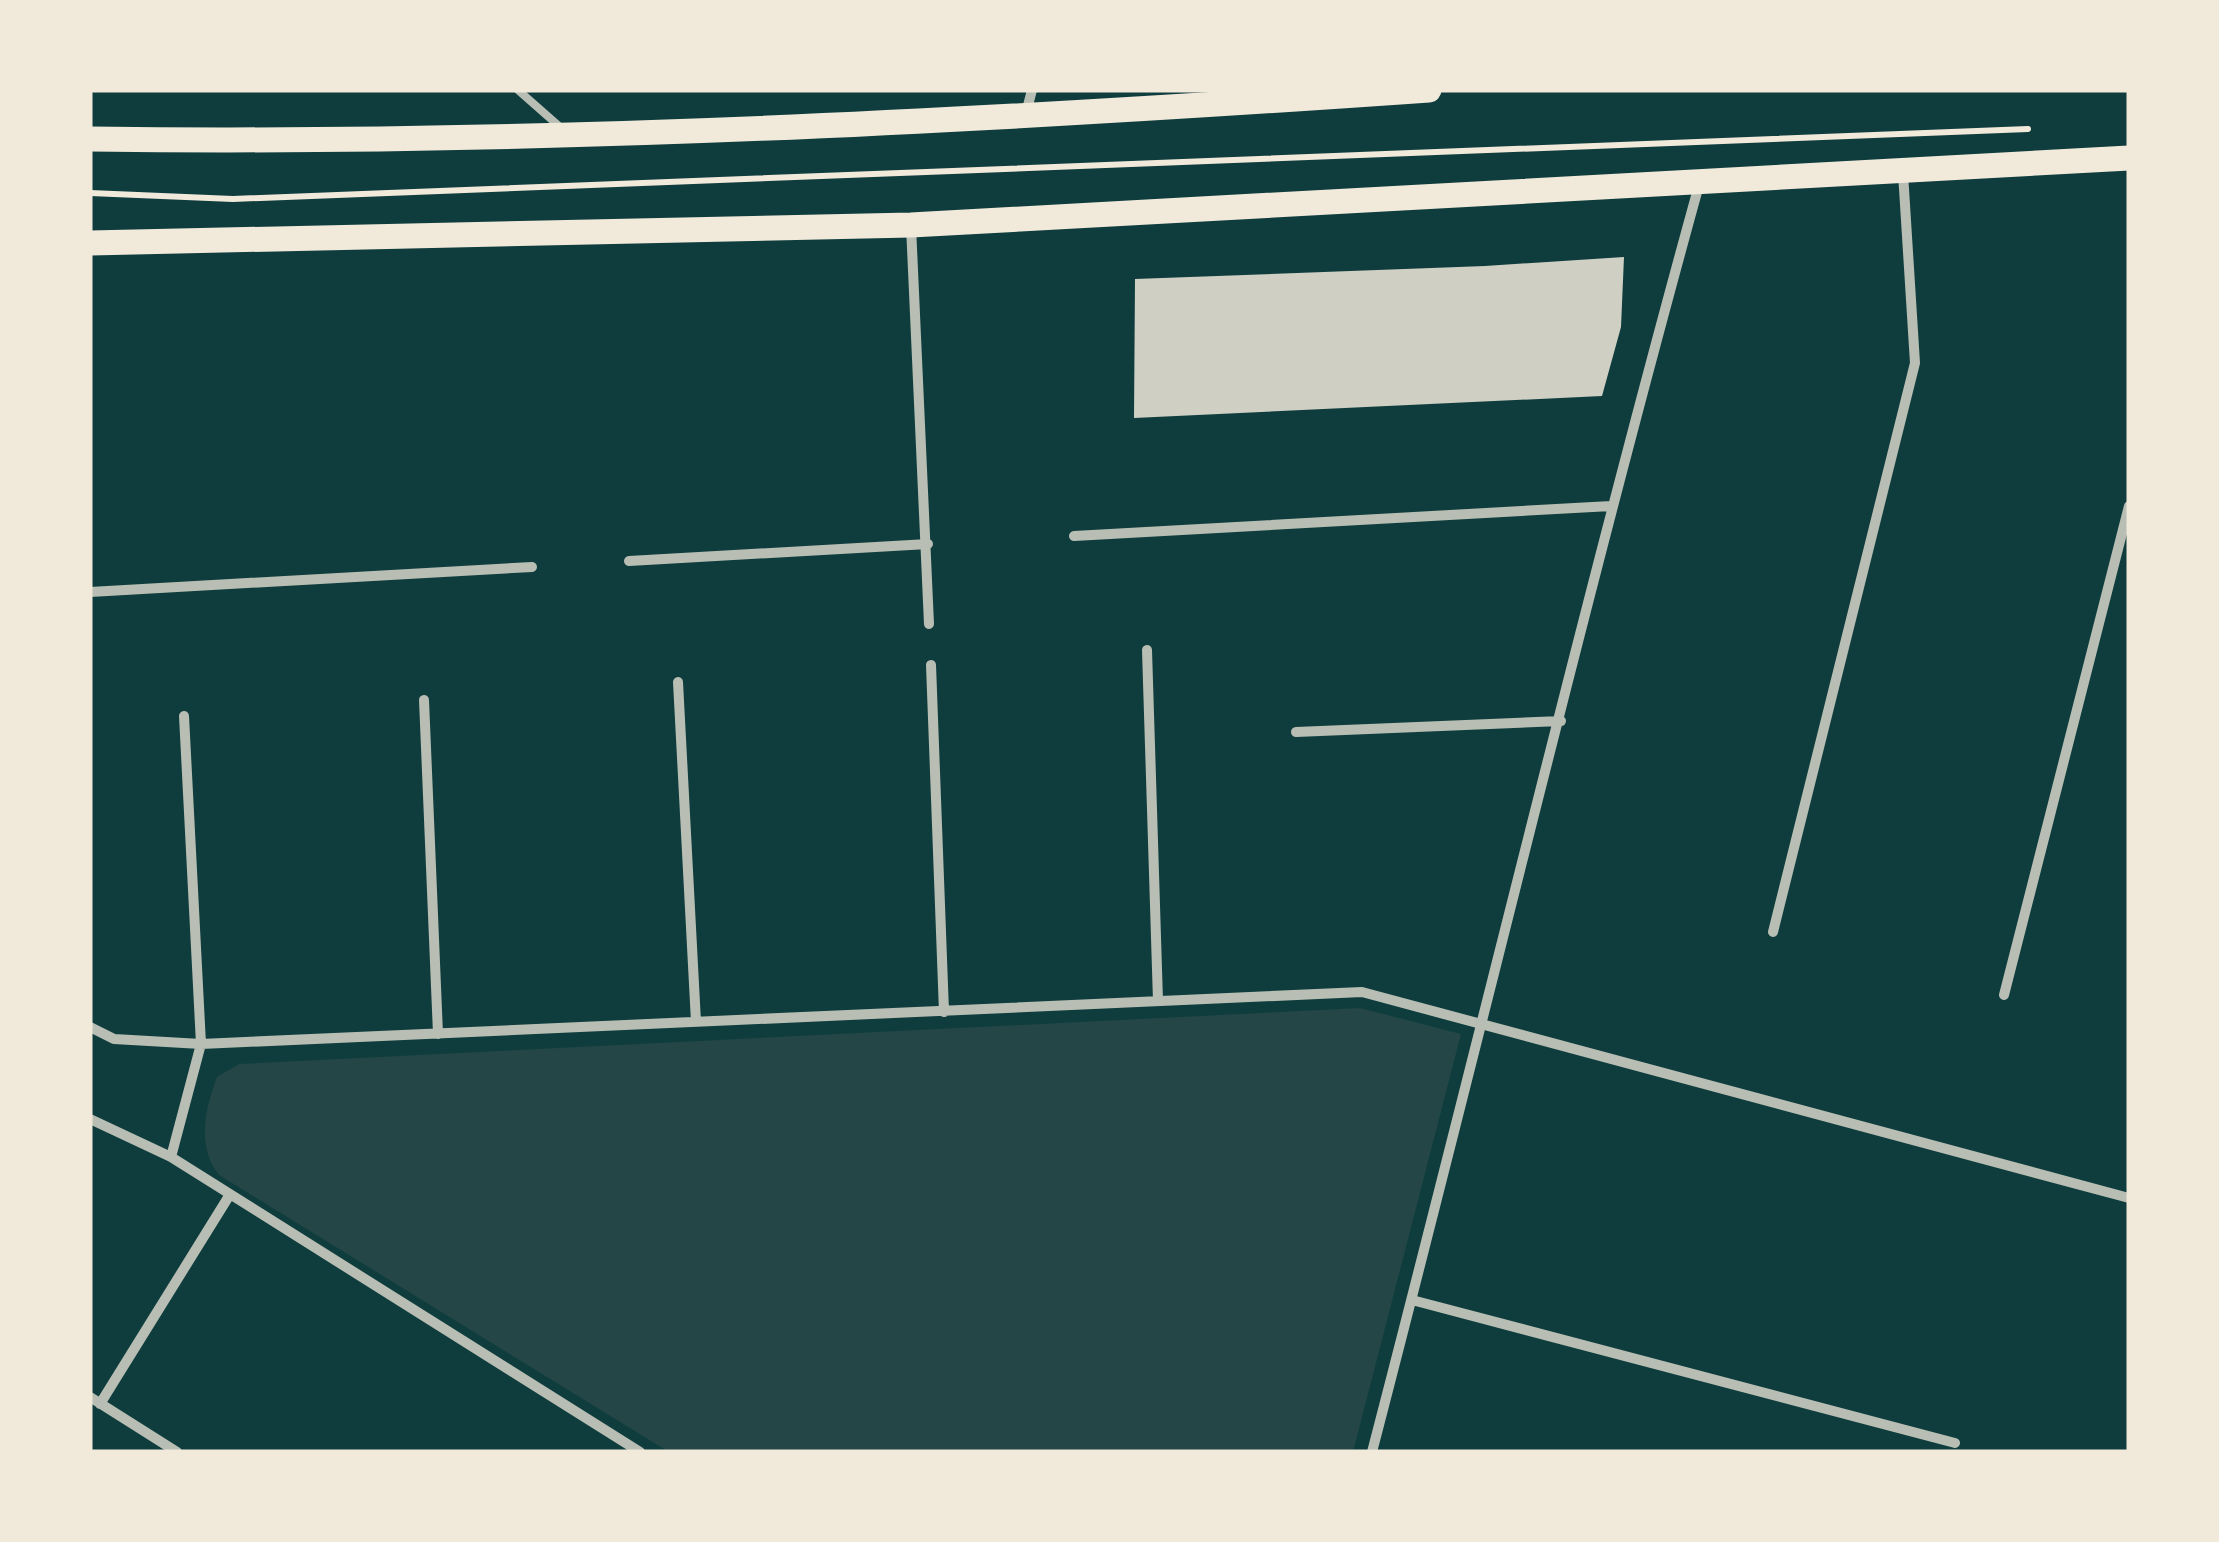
<svg xmlns="http://www.w3.org/2000/svg" width="2219" height="1542" font-family="'PT Serif',serif">
<style>
.green{fill:#244646}
.building{fill:#cfcfc3}
.lines{fill:none;stroke-linecap:round;stroke-linejoin:round}
.path{stroke:#f1e9da;stroke-width:6}
.service{stroke:#b8beb3;stroke-width:8}
.minor{stroke:#b8beb3;stroke-width:10}
.primary{stroke:#f1e9da;stroke-width:25}
</style>
<rect width="100%" height="100%" fill="#0f3d3e"/>
<!-- green -->
<path class="green" d="M 1360,1008 L 1461,1034 L 1353,1452 L 669,1452 L 219,1175 C 196,1146 205,1109 217,1077 L 239,1064 Z"/>
<!-- building -->
<path class="building" d="M 1624,257 L 1621,327 L 1602,396 L 1134,418 L 1135,279 L 1485,266 Z"/>
<g class="lines">
<!-- path -->
<path class="path" d="M 90,193 L 233,199 L 2028,129"/>
<!-- service -->
<path class="service" d="M 518,90 L 560,127"/>
<!-- minor -->
<path class="minor" d="M 1026,113 L 1032,90
M 911,226 L 929,624
M 1074,536 L 1611,506
M 629,561 L 928,544
M 90,592 L 532,567
M 1147,650 L 1158,1001
M 931,665 L 944,1012
M 678,682 L 696,1022
M 424,700 L 438,1034
M 1296,732 L 1561,721
M 1773,932 L 1915,363 L 1903,173
M 2004,995 L 2129,506
M 90,1027 L 114,1039 L 201,1044 L 1362,992 L 2129,1198
M 90,1119 L 171,1157 L 640,1452
M 171,1157 L 201,1044 L 184,716
M 1412,1300 L 1955,1443
M 90,1397 L 177,1452
M 100,1404 L 229,1196
M 1372,1452 C 1482,1030 1583,605 1699,185"/>
<!-- primary -->
<path class="primary" d="M 90,139 C 537,145 984,121 1429,90
M 90,243 L 911,225 L 2129,158"/>
</g>
<!-- border -->
<rect width="2219" height="1542" fill="none" stroke="#f1e9da" stroke-width="185"/>
</svg>
